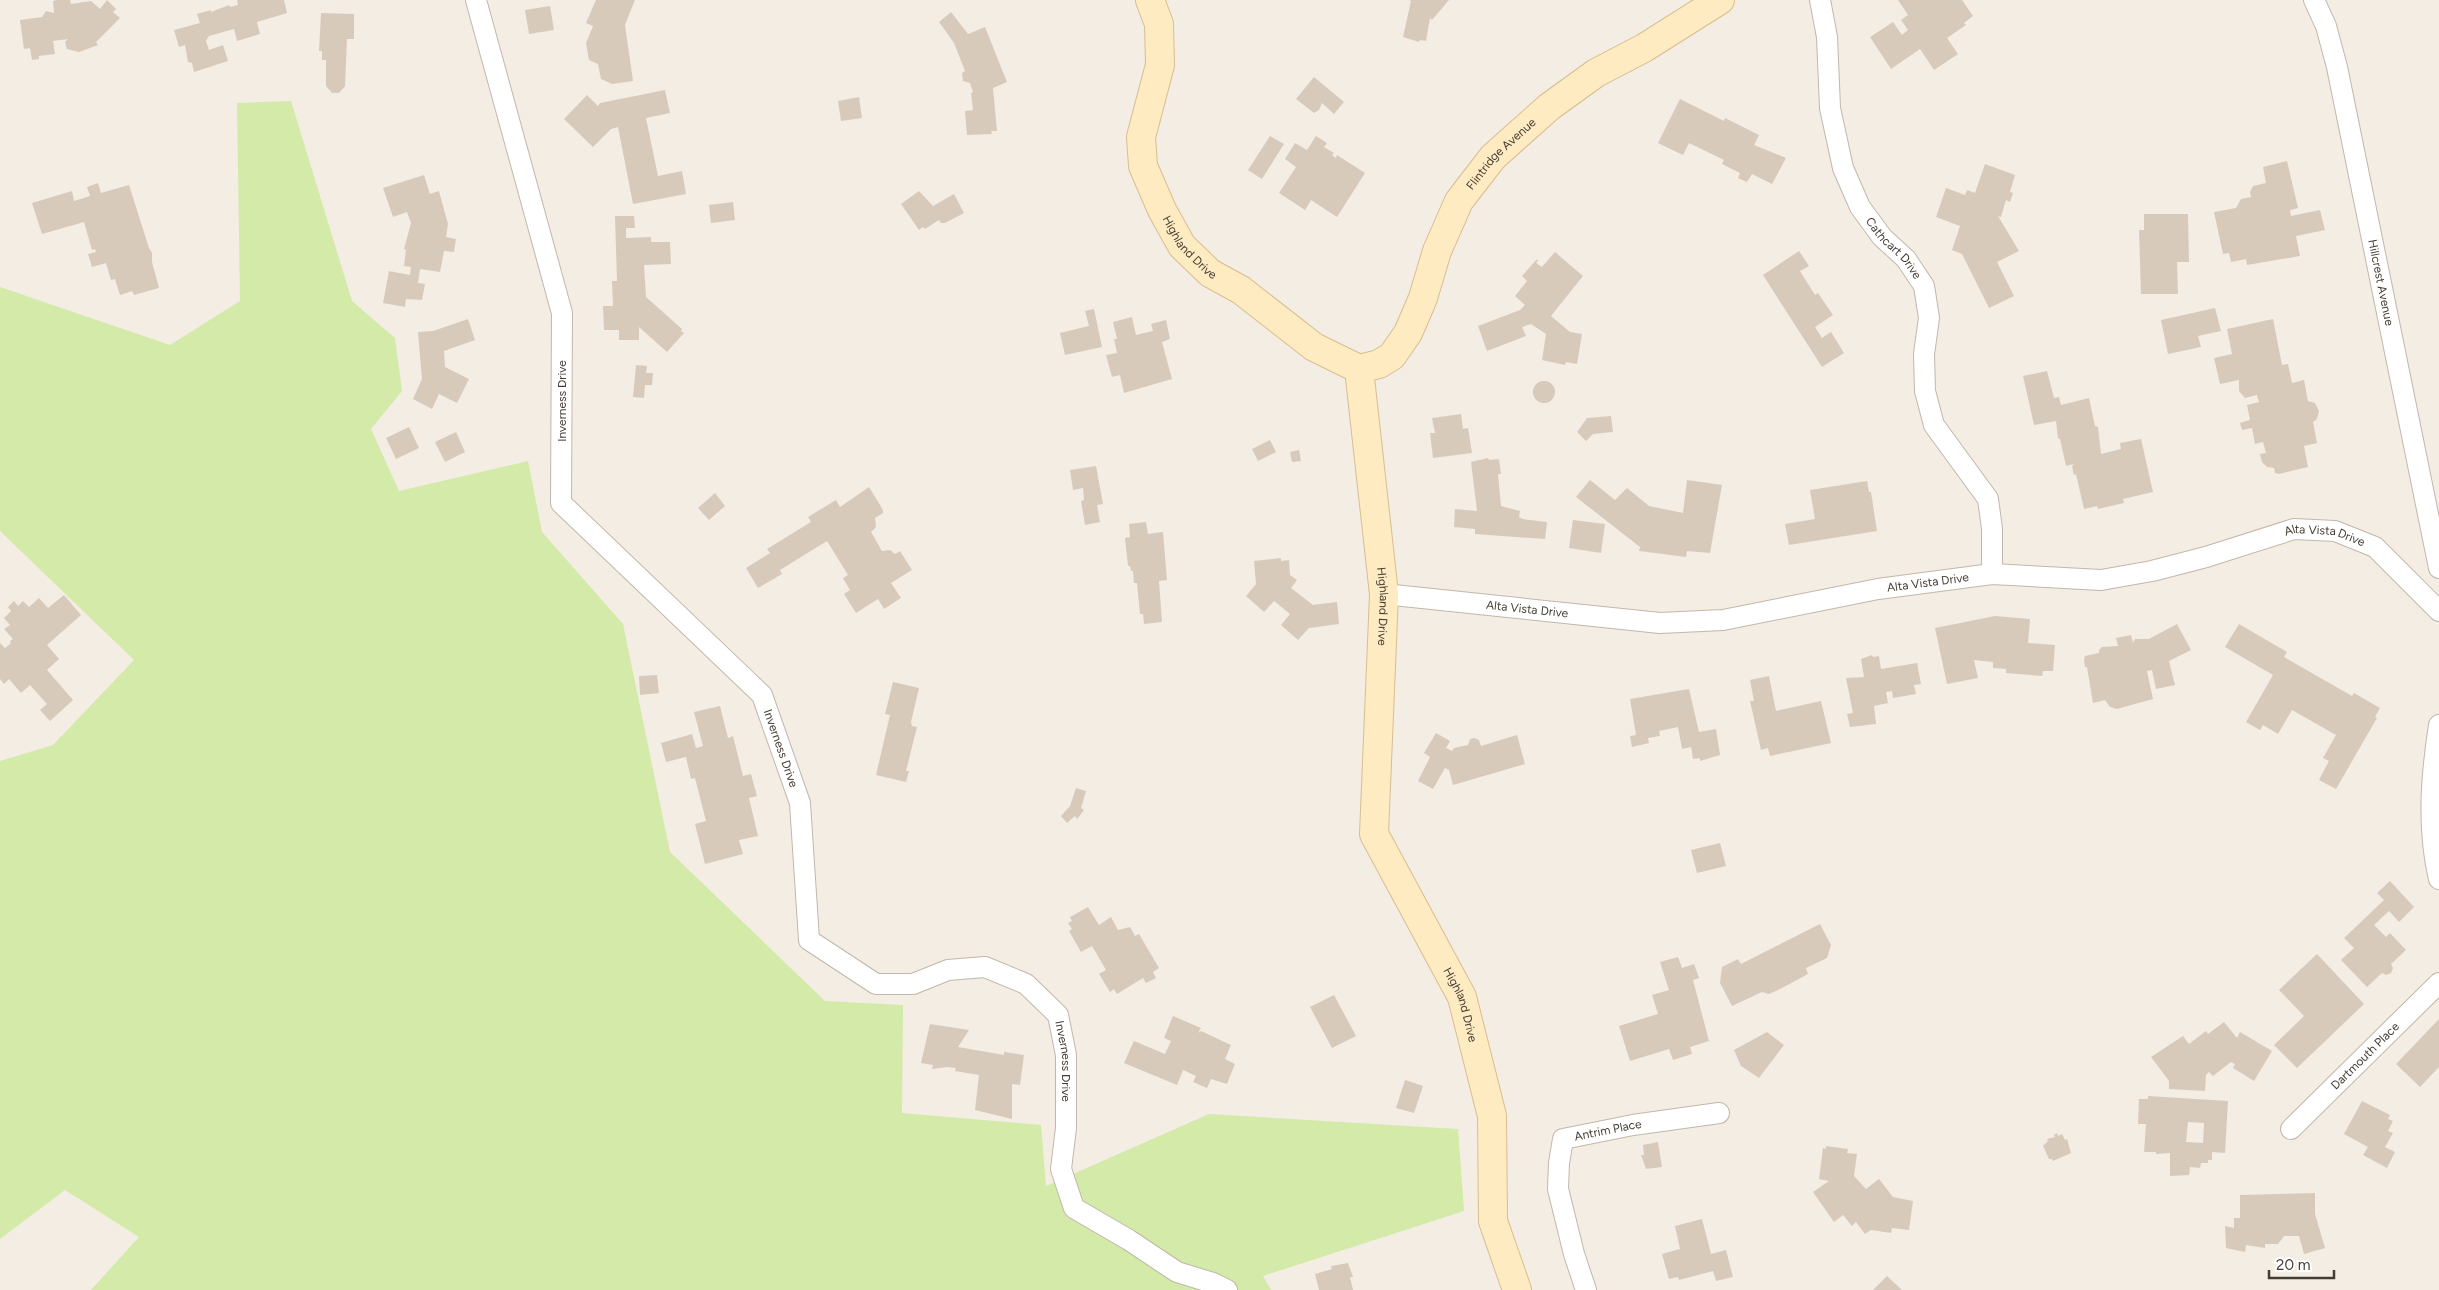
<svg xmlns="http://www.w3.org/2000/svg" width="2439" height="1290" font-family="Figtree,sans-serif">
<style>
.green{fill:#d3eaa9}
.building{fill:#d8cabb;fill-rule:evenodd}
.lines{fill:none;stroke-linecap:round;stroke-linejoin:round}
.street-casing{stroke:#c2b7a9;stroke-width:22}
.secondary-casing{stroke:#d6be90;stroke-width:30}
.street{stroke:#fff;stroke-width:20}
.secondary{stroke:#ffebc2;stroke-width:28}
.labels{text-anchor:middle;stroke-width:5;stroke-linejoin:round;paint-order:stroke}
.street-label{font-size:12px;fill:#453d33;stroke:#fff}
</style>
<rect width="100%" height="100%" fill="#f3ede4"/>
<!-- green -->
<path class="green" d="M 291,101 L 352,301 L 395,338 L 402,391 L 371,429 L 399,491 L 528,461 L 542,532 L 623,624 L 670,852 L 825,1001 L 903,1005 L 902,1113 L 1041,1125 L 1046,1186 L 1209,1114 L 1458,1129 L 1464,1211 L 1263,1276 L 1271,1290 L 91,1290 L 139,1237 L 65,1190 L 0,1239 L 0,761 L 53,745 L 134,660 L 0,531 L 0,287 L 170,345 L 240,301 L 237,103 Z"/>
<!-- building -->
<path class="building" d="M 57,0 L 70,0 L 71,4 L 91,1 L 100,9 L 107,0 L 116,9 L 113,12 L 120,18 L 96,42 L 98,45 L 79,52 L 67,49 L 65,42 L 68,39 L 53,41 L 55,54 L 39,56 L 39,59 L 32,60 L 30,48 L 24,49 L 20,20 L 42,17 L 46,11 L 54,13 L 53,1 Z
M 237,0 L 284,0 L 287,13 L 257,22 L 260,34 L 237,41 L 234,29 L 209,36 L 206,41 L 209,50 L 223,45 L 228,61 L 194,72 L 192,63 L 188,62 L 185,45 L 179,47 L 174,30 L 200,23 L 197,14 L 211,10 L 211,12 L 229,5 L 230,7 L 238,5 Z
M 596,0 L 635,0 L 625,25 L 633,81 L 612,84 L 601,79 L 598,64 L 589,60 L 586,43 L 593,26 L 586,23 Z
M 1409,0 L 1449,0 L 1432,20 L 1430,18 L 1426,41 L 1420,40 L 1419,42 L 1403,37 L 1411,1 Z
M 1898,0 L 1962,0 L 1973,16 L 1964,23 L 1966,25 L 1947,38 L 1958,54 L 1934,70 L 1920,49 L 1891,69 L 1870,37 L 1893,22 L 1902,35 L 1908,30 L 1901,20 L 1908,15 Z
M 550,6 L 554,30 L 529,34 L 525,10 Z
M 951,12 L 968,34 L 985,27 L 1007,82 L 993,88 L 997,131 L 991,131 L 992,134 L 967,135 L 965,111 L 973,110 L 971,93 L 973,92 L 970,83 L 963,81 L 962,73 L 965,71 L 954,43 L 939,22 Z
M 321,13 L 354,14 L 354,39 L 347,39 L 345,86 L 339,93 L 332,93 L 326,86 L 326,60 L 322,60 L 322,51 L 319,51 Z
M 1314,77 L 1344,102 L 1334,114 L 1322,103 L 1319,110 L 1314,113 L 1296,99 Z
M 665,90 L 670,113 L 646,118 L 658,176 L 682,171 L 686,194 L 633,204 L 618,127 L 611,129 L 593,147 L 564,119 L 587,95 L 598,106 L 600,103 Z
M 859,97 L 862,118 L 841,121 L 838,101 Z
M 1680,99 L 1724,121 L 1725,118 L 1759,135 L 1754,145 L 1786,158 L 1772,184 L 1752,174 L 1747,182 L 1738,178 L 1740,173 L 1722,164 L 1724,160 L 1689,143 L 1683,155 L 1658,143 Z
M 1270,136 L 1284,144 L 1262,179 L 1248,170 Z
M 1316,136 L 1327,143 L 1324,147 L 1334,153 L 1332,155 L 1336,158 L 1337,155 L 1365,173 L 1337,217 L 1311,200 L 1305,210 L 1279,193 L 1296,167 L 1285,159 L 1295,143 L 1307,150 Z
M 2287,161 L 2298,208 L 2290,210 L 2291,216 L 2320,210 L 2325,230 L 2296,236 L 2300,256 L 2247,265 L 2246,259 L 2231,262 L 2229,253 L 2223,254 L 2214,212 L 2236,208 L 2241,199 L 2251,197 L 2250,192 L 2253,186 L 2266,183 L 2263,167 Z
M 1985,164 L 2015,175 L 2010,192 L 2013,193 L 2010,202 L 2006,200 L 2001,217 L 1998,216 L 2019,251 L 1997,262 L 2014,296 L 1989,308 L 1962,254 L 1952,250 L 1960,226 L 1936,217 L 1946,188 L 1965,195 L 1967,190 L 1975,193 Z
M 424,175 L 430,194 L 439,191 L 448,224 L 446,237 L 456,239 L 454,252 L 444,251 L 440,272 L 420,269 L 418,283 L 425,284 L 422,300 L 406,299 L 405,307 L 383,303 L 389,271 L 410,275 L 411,267 L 404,266 L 406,250 L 404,249 L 411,223 L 407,212 L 393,217 L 383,188 Z
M 98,183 L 101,193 L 129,185 L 149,248 L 152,253 L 152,262 L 159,288 L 134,295 L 132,291 L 120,295 L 115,279 L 111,280 L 106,263 L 92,267 L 88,254 L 96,252 L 95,249 L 92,250 L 84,222 L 42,234 L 32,203 L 72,191 L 74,201 L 90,196 L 87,187 Z
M 919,191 L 933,206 L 954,194 L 964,213 L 945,223 L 941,223 L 939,220 L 925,229 L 923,227 L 919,230 L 901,204 Z
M 733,202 L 735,220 L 711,223 L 709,205 Z
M 2144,214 L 2188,214 L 2189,262 L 2177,262 L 2178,294 L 2141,294 L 2139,230 L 2144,230 Z
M 615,216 L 634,216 L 635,228 L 626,228 L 626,238 L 651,237 L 651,242 L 670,242 L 671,264 L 644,265 L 646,297 L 682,329 L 681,331 L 684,333 L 667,352 L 639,327 L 639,340 L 619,340 L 619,330 L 604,330 L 603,306 L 613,306 L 612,281 L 617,281 Z
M 1799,251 L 1809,266 L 1800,271 L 1815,295 L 1818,293 L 1833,315 L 1815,327 L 1822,338 L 1831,332 L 1844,353 L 1822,367 L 1763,275 Z
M 1555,252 L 1583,276 L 1551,316 L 1570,332 L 1582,334 L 1577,364 L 1566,362 L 1565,365 L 1542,360 L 1546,334 L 1531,324 L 1522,327 L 1526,336 L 1487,351 L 1478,326 L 1520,310 L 1525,305 L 1515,296 L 1527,281 L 1522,276 L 1537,259 L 1538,261 L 1536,263 L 1542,267 Z
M 2215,308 L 2221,331 L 2198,336 L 2201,347 L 2168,354 L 2161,320 Z
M 1094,309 L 1102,347 L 1065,355 L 1060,333 L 1089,326 L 1085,311 Z
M 1132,317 L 1136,335 L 1153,331 L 1151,324 L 1166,320 L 1170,339 L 1162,342 L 1172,379 L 1124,393 L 1120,375 L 1112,377 L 1106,355 L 1117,353 L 1114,339 L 1117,339 L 1113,322 Z
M 468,319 L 475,340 L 444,351 L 445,367 L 469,379 L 457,403 L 439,394 L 432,409 L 413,399 L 422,379 L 418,332 L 433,331 Z
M 2273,319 L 2282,365 L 2288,364 L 2292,383 L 2304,380 L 2308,401 L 2315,403 L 2319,411 L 2317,419 L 2313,422 L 2317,443 L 2304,446 L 2308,467 L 2279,474 L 2275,473 L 2274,468 L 2267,467 L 2262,462 L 2260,454 L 2266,453 L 2263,442 L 2255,444 L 2252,428 L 2242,430 L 2240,423 L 2250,420 L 2247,405 L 2259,402 L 2257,395 L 2245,398 L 2239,391 L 2239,380 L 2220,384 L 2214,358 L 2232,354 L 2227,329 Z
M 636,365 L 647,366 L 646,373 L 653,373 L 652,385 L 645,385 L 644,398 L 633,397 Z
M 2047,371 L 2054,398 L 2059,397 L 2061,405 L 2089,398 L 2095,426 L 2098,427 L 2101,454 L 2121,449 L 2120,443 L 2141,439 L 2153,492 L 2123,499 L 2124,503 L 2098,509 L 2097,506 L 2084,509 L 2076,474 L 2074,475 L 2072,466 L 2074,464 L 2066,466 L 2060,439 L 2058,438 L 2056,421 L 2034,425 L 2023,376 Z
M1533 392a11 11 0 1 1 22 0a11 11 0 1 1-22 0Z
M 1461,414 L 1463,429 L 1468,428 L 1472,453 L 1433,458 L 1430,433 L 1435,433 L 1432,418 Z
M 1611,416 L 1613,432 L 1593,434 L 1586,441 L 1577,432 L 1587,418 Z
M 409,427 L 419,448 L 396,459 L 386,438 Z
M 456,432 L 465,452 L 445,462 L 435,442 Z
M 1270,440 L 1276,452 L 1258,461 L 1252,449 Z
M 1299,450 L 1301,461 L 1292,462 L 1290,452 Z
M 1488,458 L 1489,460 L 1499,459 L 1501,474 L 1498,474 L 1501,506 L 1520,511 L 1519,517 L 1523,519 L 1547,522 L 1545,539 L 1475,534 L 1475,529 L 1454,527 L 1455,509 L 1477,511 L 1471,462 Z
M 1096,466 L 1103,504 L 1097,505 L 1100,522 L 1085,525 L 1081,501 L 1084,500 L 1083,488 L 1073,490 L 1070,470 Z
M 1590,480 L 1615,500 L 1627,488 L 1649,506 L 1683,513 L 1687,480 L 1722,485 L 1710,553 L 1687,551 L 1686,557 L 1639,551 L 1640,547 L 1576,497 Z
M 1867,481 L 1869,492 L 1871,492 L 1877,531 L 1789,545 L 1785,524 L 1815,519 L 1810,490 Z
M 869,487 L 883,510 L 883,513 L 875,518 L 876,527 L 871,532 L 882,551 L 890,550 L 895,554 L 900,551 L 912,570 L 891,583 L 901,598 L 884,609 L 878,599 L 856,613 L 844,594 L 850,590 L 843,578 L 848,575 L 827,541 L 780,570 L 782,574 L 758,588 L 746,568 L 770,553 L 767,549 L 811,522 L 808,517 L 836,500 L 840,507 Z
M 715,493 L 725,506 L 709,520 L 698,508 Z
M 1573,520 L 1605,524 L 1601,553 L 1569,548 Z
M 1146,522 L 1148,534 L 1163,532 L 1167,580 L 1159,581 L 1162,622 L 1144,624 L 1143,614 L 1140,614 L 1137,583 L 1134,583 L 1133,571 L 1131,571 L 1130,566 L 1128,566 L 1125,538 L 1130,537 L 1129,524 Z
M 1281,558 L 1281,561 L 1289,560 L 1290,575 L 1297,580 L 1291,588 L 1313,605 L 1337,602 L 1339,624 L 1309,628 L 1298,640 L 1281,625 L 1290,614 L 1274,601 L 1264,612 L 1246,596 L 1256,584 L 1254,561 Z
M 64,595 L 81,615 L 47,645 L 59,659 L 47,670 L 73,700 L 50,721 L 40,710 L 47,704 L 30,685 L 21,693 L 9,679 L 4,684 L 0,679 L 0,643 L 5,648 L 11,643 L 10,641 L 13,639 L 4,629 L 10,625 L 4,618 L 11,611 L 8,607 L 14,601 L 18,606 L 23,601 L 29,607 L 39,598 L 48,608 Z
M 1995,616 L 2030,619 L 2028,643 L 2055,645 L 2053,671 L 2043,671 L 2042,676 L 2006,673 L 2006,669 L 1993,668 L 1993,662 L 1974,660 L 1978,678 L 1947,684 L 1935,628 Z
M 2177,624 L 2191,650 L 2169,661 L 2175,685 L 2156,689 L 2152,670 L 2147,671 L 2153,699 L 2117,709 L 2110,707 L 2105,700 L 2093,703 L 2087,667 L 2085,667 L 2084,660 L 2085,656 L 2099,653 L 2099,650 L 2102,647 L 2118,646 L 2116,638 L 2131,635 L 2133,643 L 2135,639 L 2149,639 Z
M 2239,624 L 2287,652 L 2284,657 L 2352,696 L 2354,693 L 2380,708 L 2375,717 L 2377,718 L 2336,789 L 2319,780 L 2329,761 L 2323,758 L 2336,735 L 2292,710 L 2278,734 L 2263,725 L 2260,730 L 2246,722 L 2273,675 L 2225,647 Z
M 1872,655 L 1873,657 L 1879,656 L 1881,669 L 1917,663 L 1921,684 L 1914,685 L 1916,694 L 1893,698 L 1892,691 L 1886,692 L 1888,703 L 1874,706 L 1876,724 L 1850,727 L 1847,714 L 1853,713 L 1846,678 L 1864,677 L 1861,659 Z
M 657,675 L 659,693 L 640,695 L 639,676 Z
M 1769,676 L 1776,711 L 1821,701 L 1831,743 L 1770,756 L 1768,748 L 1761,750 L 1750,701 L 1754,701 L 1750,680 Z
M 893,682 L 919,688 L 911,722 L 912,726 L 917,727 L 906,771 L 909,771 L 906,782 L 876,775 L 890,715 L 885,714 Z
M 1689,689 L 1699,732 L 1716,729 L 1720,755 L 1700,761 L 1700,758 L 1693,759 L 1691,747 L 1682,749 L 1678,727 L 1659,731 L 1660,736 L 1648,738 L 1649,743 L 1632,747 L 1630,736 L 1636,735 L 1630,699 Z
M 720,706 L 728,738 L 733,736 L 743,776 L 751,774 L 757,796 L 749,798 L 758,836 L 739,840 L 743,854 L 705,864 L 695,824 L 706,821 L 695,778 L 691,779 L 686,757 L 666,762 L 661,743 L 692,734 L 696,748 L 703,746 L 694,712 Z
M 1436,733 L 1450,741 L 1446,748 L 1452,751 L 1454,748 L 1468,745 L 1470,739 L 1474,738 L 1479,740 L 1481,746 L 1517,735 L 1525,764 L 1453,785 L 1449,770 L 1445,768 L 1433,789 L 1418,781 L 1430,757 L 1424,753 Z
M 1076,788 L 1086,791 L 1081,808 L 1084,810 L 1077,819 L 1075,816 L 1067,823 L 1061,816 L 1070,806 Z
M 1720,843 L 1726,866 L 1697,873 L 1691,850 Z
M 2390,881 L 2414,907 L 2399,922 L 2389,911 L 2374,925 L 2386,937 L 2390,933 L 2406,950 L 2391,964 L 2393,968 L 2391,973 L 2386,975 L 2382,973 L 2367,987 L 2341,960 L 2354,948 L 2344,938 L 2384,900 L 2377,893 Z
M 1088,907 L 1099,925 L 1111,917 L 1118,930 L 1130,927 L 1135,936 L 1139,934 L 1159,968 L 1153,972 L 1156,978 L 1146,983 L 1143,978 L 1117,994 L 1114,989 L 1110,992 L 1099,974 L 1106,970 L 1092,946 L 1081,952 L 1069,931 L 1072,929 L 1068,923 L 1072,921 L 1070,917 Z
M 1820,924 L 1831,945 L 1827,958 L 1806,968 L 1808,974 L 1778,990 L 1769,994 L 1762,992 L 1732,1006 L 1720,983 L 1722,967 L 1738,959 L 1741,964 Z
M 2317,954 L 2364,1004 L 2297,1068 L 2274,1045 L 2304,1016 L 2279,990 Z
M 1678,957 L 1682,968 L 1694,964 L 1699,978 L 1693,980 L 1709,1041 L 1690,1047 L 1692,1054 L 1673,1060 L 1669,1049 L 1630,1061 L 1619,1026 L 1658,1014 L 1652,995 L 1669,990 L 1660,962 Z
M 1334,995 L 1356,1036 L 1332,1048 L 1310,1007 Z
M 1173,1016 L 1201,1028 L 1198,1033 L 1201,1031 L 1231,1045 L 1225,1059 L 1235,1064 L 1227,1084 L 1211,1079 L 1207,1088 L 1193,1082 L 1196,1076 L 1183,1070 L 1177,1085 L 1124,1063 L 1134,1041 L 1165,1054 L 1171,1041 L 1164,1038 Z
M 2439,1019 L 2439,1067 L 2420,1087 L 2396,1064 Z
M 2224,1022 L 2237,1038 L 2240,1032 L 2272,1051 L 2254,1081 L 2233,1068 L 2235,1064 L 2231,1062 L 2213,1076 L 2209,1072 L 2206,1075 L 2205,1091 L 2169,1089 L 2169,1081 L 2151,1057 L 2183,1036 L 2189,1044 L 2206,1031 L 2208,1034 Z
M 930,1024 L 969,1030 L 958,1047 L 1004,1055 L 1004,1052 L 1024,1055 L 1020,1085 L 1012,1084 L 1012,1119 L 975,1110 L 979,1075 L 955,1071 L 956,1068 L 947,1067 L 932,1069 L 933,1065 L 921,1063 Z
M 1767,1032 L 1784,1045 L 1759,1078 L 1741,1066 L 1734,1050 Z
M 1405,1080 L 1423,1086 L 1414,1113 L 1396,1108 Z
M 2148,1096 L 2228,1101 L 2225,1153 L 2212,1152 L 2212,1160 L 2208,1160 L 2208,1163 L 2201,1163 L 2200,1168 L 2190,1167 L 2189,1175 L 2170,1176 L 2170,1153 L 2156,1154 L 2156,1152 L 2144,1152 L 2146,1124 L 2138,1124 L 2139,1099 L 2148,1099 ZM 2188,1122 L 2204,1123 L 2203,1143 L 2186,1142 Z
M 2362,1101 L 2390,1115 L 2388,1119 L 2393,1121 L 2388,1131 L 2393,1133 L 2385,1147 L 2395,1152 L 2387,1168 L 2363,1155 L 2368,1147 L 2344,1134 Z
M 2057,1133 L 2058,1136 L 2062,1134 L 2065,1140 L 2067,1139 L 2071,1153 L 2053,1161 L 2052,1159 L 2049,1159 L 2043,1146 L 2048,1141 L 2047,1139 L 2055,1137 L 2054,1135 Z
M 1658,1142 L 1662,1167 L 1646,1169 L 1641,1155 L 1644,1155 L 1643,1145 Z
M 1826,1146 L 1848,1149 L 1847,1153 L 1857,1154 L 1854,1176 L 1866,1189 L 1879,1179 L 1893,1197 L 1913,1201 L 1909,1230 L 1892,1228 L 1891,1233 L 1871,1230 L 1865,1234 L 1856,1222 L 1852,1226 L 1843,1215 L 1834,1222 L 1813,1192 L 1829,1181 L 1819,1179 L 1823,1148 L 1826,1149 Z
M 2315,1193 L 2315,1214 L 2325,1248 L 2304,1254 L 2299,1236 L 2284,1236 L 2278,1244 L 2265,1244 L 2265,1248 L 2246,1245 L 2245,1252 L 2226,1248 L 2225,1226 L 2234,1228 L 2234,1218 L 2240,1218 L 2240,1195 Z
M 1702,1219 L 1711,1254 L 1726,1250 L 1733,1277 L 1716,1281 L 1713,1271 L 1679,1280 L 1678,1277 L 1669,1279 L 1662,1254 L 1680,1249 L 1675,1226 Z
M 1348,1263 L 1353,1277 L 1350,1277 L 1353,1290 L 1319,1290 L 1315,1274 L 1332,1269 L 1331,1266 Z
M 1887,1276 L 1902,1290 L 1873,1290 Z"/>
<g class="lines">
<defs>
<g id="street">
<path id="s1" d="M 476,0 L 562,313 L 561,503 L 762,695 L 800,803 L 809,940 L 876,984 L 913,984 L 948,970 L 985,967 L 1026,984 L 1058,1015 L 1066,1055 L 1066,1128 L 1061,1169 L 1074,1208 L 1129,1240 L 1177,1272 L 1213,1283 L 1227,1290"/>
<path id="s2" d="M 1820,0 L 1827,37 L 1830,108 L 1843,168 L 1860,207 L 1882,237 L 1906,259 L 1924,286 L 1929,318 L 1924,354 L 1925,391 L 1934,425 L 1988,499 L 1992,529 L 1992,574"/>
<path id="s3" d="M 2314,0 L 2326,26 L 2337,67 L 2439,568"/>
<path id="s4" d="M 1384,594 L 1660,623 L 1723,620 L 1878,589 L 1992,574 L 2101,580 L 2152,571 L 2206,557 L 2294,529 L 2335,531 L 2375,547 L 2439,611"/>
<path d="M 2439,725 C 2431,777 2427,828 2439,879"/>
<path id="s5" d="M 2291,1129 L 2439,983"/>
<path id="s6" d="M 1586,1290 L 1574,1254 L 1558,1189 L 1559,1163 L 1563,1139 L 1633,1125 L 1719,1113"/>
</g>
<g id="secondary">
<path id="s7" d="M 1150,0 L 1159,24 L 1160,65 L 1141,137 L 1143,166 L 1162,210 L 1182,246 L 1210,273 L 1241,290 L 1314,347 L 1359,369 L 1384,594 L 1374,834 L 1462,997 L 1492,1116 L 1493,1221 L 1517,1290"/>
<path id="s8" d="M 1359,369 L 1379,364 L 1392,356 L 1408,333 L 1423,298 L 1437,251 L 1459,201 L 1493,157 L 1549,107 L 1596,73 L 1644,48 L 1720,0"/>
</g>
</defs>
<!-- street casing -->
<use href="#street" class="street-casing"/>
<!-- secondary casing -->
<use href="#secondary" class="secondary-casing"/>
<!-- street -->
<use href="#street" class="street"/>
<!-- secondary -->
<use href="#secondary" class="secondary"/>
</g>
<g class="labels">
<!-- street labels -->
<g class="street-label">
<text dy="4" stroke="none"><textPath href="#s8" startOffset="269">Flintridge Avenue</textPath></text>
<text dy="4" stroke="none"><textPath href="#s7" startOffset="265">Highland Drive</textPath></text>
<text dy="4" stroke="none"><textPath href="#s2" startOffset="266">Cathcart Drive</textPath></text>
<text dy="4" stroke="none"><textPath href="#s3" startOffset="291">Hillcrest Avenue</textPath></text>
<text transform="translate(562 401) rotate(-90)" y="4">Inverness Drive</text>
<text dy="4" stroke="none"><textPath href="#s4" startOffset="954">Alta Vista Drive</textPath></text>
<text dy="4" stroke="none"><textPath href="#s4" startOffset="549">Alta Vista Drive</textPath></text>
<text dy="4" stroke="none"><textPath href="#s7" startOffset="715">Highland Drive</textPath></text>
<text dy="4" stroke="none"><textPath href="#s4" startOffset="144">Alta Vista Drive</textPath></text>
<text dy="4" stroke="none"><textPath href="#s1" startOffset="849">Inverness Drive</textPath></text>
<text dy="4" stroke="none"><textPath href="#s7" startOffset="1135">Highland Drive</textPath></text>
<text dy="4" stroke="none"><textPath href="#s5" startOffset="104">Dartmouth Place</textPath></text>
<text dy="4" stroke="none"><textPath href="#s1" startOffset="1372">Inverness Drive</textPath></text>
<text dy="4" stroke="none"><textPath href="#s6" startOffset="201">Antrim Place</textPath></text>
</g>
</g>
<!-- scale -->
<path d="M2269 1270v8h65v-8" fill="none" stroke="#453d33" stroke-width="2.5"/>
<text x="2276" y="1270" font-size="15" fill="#453d33" stroke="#ffffff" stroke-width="4" paint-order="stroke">20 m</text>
</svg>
